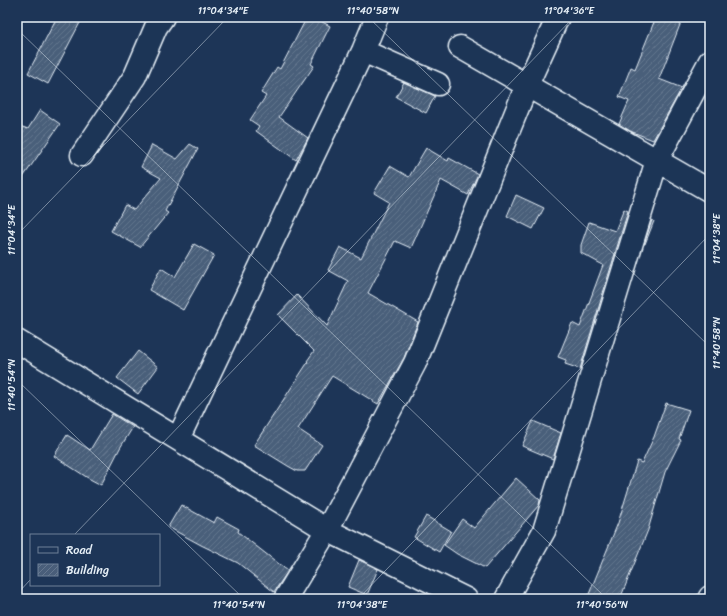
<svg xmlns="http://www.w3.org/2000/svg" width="727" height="616" font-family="Sriracha,sans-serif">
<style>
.building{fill:url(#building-hatch);stroke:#e8f1f8}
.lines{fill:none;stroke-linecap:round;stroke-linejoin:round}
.minor-casing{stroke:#e8f1f8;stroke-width:25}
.minor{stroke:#1d3557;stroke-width:22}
.ticks{fill:none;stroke:#e8f1f8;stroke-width:1;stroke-opacity:0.45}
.neatline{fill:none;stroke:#e8f1f8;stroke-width:1.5}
.ticks-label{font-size:10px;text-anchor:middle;fill:#e8f1f8}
</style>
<defs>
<pattern id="building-hatch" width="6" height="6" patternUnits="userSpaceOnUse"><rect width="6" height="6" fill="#495e7a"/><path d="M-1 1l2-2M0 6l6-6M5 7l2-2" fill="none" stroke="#63768e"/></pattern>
</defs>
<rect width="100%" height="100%" fill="#1d3557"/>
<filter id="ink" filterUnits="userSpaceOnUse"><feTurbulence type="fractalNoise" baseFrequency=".025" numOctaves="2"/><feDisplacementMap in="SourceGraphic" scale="8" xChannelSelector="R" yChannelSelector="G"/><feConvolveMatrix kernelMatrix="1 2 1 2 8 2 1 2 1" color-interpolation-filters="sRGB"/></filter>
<g filter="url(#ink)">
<!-- building -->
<path class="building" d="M 57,17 L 83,17 L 48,84 L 28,73 Z
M 307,17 L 313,17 L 330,26 L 311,64 L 314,66 L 279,117 L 308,138 L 296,160 L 256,131 L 259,126 L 250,120 L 266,96 L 261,93 L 277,67 L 280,69 Z
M 656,17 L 683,17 L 659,79 L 682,88 L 653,140 L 630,131 L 619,124 L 629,101 L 619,97 L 631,67 L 635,69 Z
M 404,82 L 435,96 L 426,113 L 396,97 Z
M 40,110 L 60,124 L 17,186 L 17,125 L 28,129 Z
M 190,144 L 198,149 L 165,211 L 168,213 L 140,247 L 111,231 L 125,205 L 134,210 L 161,178 L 141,167 L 152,145 L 177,159 Z
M 426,148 L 448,161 L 449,158 L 478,174 L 468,195 L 441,180 L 411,248 L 395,241 L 368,293 L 418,322 L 404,358 L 378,404 L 332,376 L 298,429 L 322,445 L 305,471 L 297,471 L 288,466 L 254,445 L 308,362 L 307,361 L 314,351 L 278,315 L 297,295 L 327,326 L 348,281 L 328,270 L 340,247 L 361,258 L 389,202 L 374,193 L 390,166 L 409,177 Z
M 516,195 L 544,208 L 533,229 L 507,216 Z
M 624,209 L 628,211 L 580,369 L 565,364 L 566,360 L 558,357 L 572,323 L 580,327 L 603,265 L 581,253 L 581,245 L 589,222 L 615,231 Z
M 652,220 L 654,221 L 645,244 L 644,244 Z
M 194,244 L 214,255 L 183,310 L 149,290 L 161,268 L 175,277 Z
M 138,351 L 158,367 L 138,394 L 117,378 Z
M 666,403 L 689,410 L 679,439 L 681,440 L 665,472 L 648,530 L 620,599 L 587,599 L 618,523 L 637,461 L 642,463 L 654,437 Z
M 112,414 L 133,427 L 120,448 L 101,485 L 88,478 L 54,456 L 67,435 L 90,450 Z
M 533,421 L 561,433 L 553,459 L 522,446 Z
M 516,478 L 540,500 L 539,505 L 485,568 L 457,554 L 444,545 L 462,519 L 474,528 Z
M 181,505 L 214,523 L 217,517 L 239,529 L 238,532 L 288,571 L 274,592 L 238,563 L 201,545 L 168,527 Z
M 426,516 L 451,531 L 439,552 L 414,537 Z
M 359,560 L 378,569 L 367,595 L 348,587 Z"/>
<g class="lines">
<defs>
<path id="minor" d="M 460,47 L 710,191
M 363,51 L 438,84
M 82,155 L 135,76 L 156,27 L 163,17
M 17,341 L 327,530 L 466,599
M 178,439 L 363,51 L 377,17
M 285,599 L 327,530 L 415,363 L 527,85 L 558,17
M 506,599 L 544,531 L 657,160 L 710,61
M 709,599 L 710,597"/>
</defs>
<!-- minor casing -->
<use href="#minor" class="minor-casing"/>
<!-- minor -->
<use href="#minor" class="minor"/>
</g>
</g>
<!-- ticks -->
<path class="ticks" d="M 368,17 L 710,347M 17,29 L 607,599M 17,235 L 228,17M 17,380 L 244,599M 74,535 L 574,17M 17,594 L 31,579M 358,599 L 710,234M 704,599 L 710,592"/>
<!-- margin -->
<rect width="727" height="616" fill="none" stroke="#1d3557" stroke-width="44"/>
<!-- legend -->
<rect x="30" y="534" width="130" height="52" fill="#1d3557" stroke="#6e8097"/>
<rect x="38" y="547" width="20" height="6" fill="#1d3557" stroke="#6e8097"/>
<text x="66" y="554" font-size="12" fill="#e8f1f8">Road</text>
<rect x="38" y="564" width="20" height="12" fill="url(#building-hatch)" stroke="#6e8097"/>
<text x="66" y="574" font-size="12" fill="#e8f1f8">Building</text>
<rect x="22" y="22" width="683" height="572" class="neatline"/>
<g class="ticks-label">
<text x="223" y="14">11°04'34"E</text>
<text x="373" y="14">11°40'58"N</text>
<text x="569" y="14">11°04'36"E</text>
<text transform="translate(11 230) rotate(-90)" y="4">11°04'34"E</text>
<text transform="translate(716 239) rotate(-90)" y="4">11°04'38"E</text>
<text transform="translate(716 343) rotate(-90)" y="4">11°40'58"N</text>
<text transform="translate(11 385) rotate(-90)" y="4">11°40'54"N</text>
<text x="239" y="608">11°40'54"N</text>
<text x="362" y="608">11°04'38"E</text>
<text x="602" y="608">11°40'56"N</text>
</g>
</svg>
